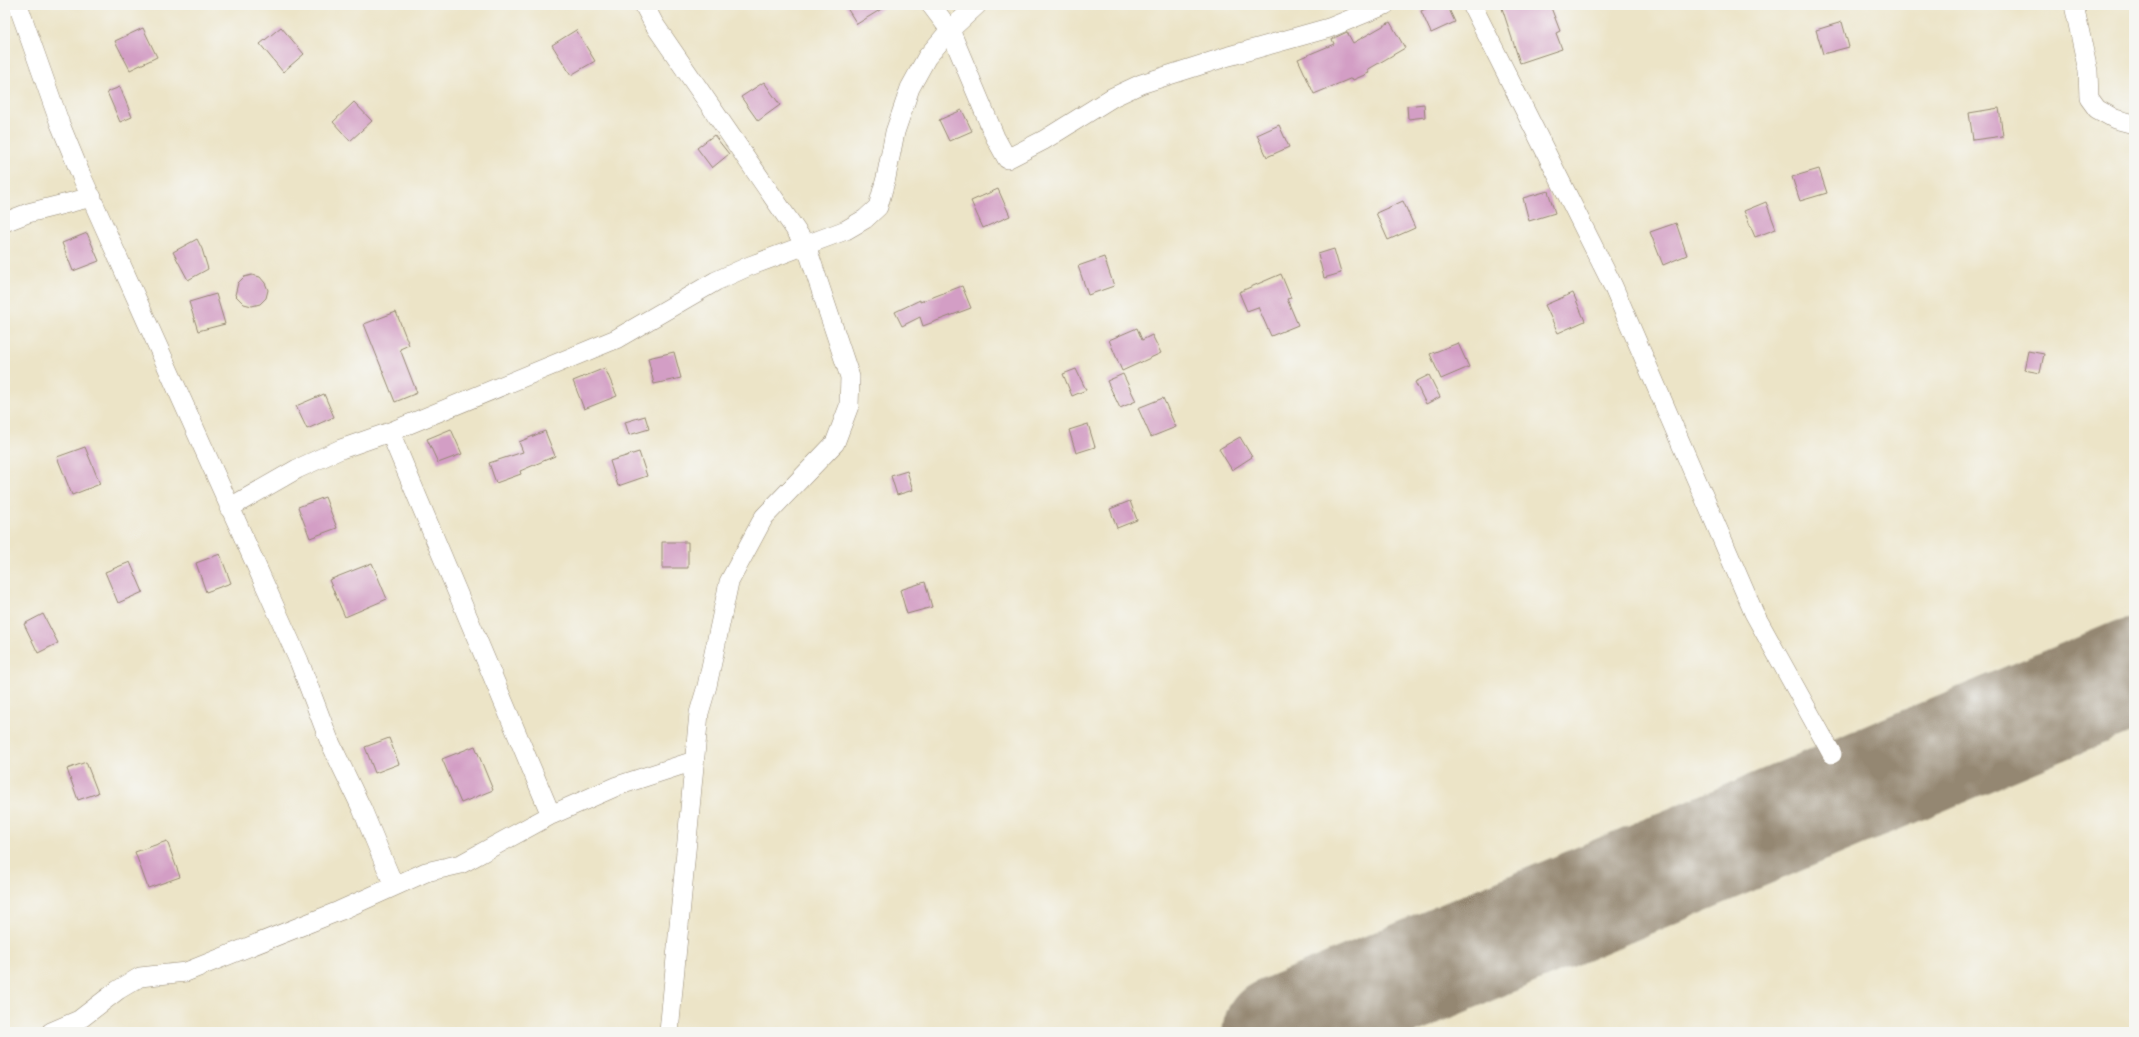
<svg xmlns="http://www.w3.org/2000/svg" width="2139" height="1037" font-family="Sriracha,sans-serif">
<style>
.lines{fill:none;stroke-linecap:round;stroke-linejoin:round}
.runway{stroke:#948772;stroke-width:109}
.building{fill:#d39ec5}
.minor-casing{stroke:#948772;stroke-width:20}
.minor{stroke:#fff;stroke-width:19}
</style>
<rect width="100%" height="100%" fill="#f6f6f2"/>
<filter id="ink" filterUnits="userSpaceOnUse"><feTurbulence type="fractalNoise" baseFrequency=".025" numOctaves="2"/><feDisplacementMap in="SourceGraphic" scale="8" xChannelSelector="R" yChannelSelector="G"/><feConvolveMatrix kernelMatrix="1 2 1 2 8 2 1 2 1" color-interpolation-filters="sRGB"/></filter>
<filter id="wash" filterUnits="userSpaceOnUse"><feTurbulence type="fractalNoise" baseFrequency=".012" numOctaves="4" result="noise"/><feDisplacementMap in="SourceGraphic" scale="16" xChannelSelector="R" yChannelSelector="G"/><feGaussianBlur stdDeviation="0.9" result="paint"/><feColorMatrix in="noise" values="0 0 0 0 0 0 0 0 0 0 0 0 0 0 0 0 0 1.4 0 .05"/><feComposite in="paint" operator="in"/></filter>
<g filter="url(#wash)">
<rect width="100%" height="100%" fill="#ece4c7"/>
<g class="lines">
<!-- runway -->
<path class="runway" d="M 1277,1032 L 2134,672"/>
</g>
<g id="blocks">
<!-- building -->
<path class="building" d="M 845,5 L 888,5 L 857,24 Z
M 1433,5 L 1447,5 L 1455,22 L 1431,33 L 1421,11 Z
M 1501,5 L 1550,5 L 1560,31 L 1556,33 L 1562,49 L 1520,63 Z
M 1390,22 L 1405,48 L 1367,70 L 1369,73 L 1353,80 L 1352,78 L 1314,94 L 1298,59 L 1334,44 L 1332,39 L 1347,32 L 1353,43 Z
M 1842,22 L 1849,47 L 1823,54 L 1816,30 Z
M 281,27 L 304,54 L 283,72 L 260,44 Z
M 143,28 L 157,57 L 130,70 L 115,41 Z
M 576,30 L 595,61 L 571,75 L 552,45 Z
M 764,82 L 780,105 L 758,121 L 741,97 Z
M 120,87 L 132,117 L 120,122 L 107,92 Z
M 354,102 L 372,121 L 350,141 L 333,122 Z
M 1424,104 L 1425,117 L 1408,119 L 1407,106 Z
M 1999,108 L 2003,136 L 1973,140 L 1969,113 Z
M 962,110 L 972,131 L 949,141 L 939,120 Z
M 1279,125 L 1289,147 L 1267,157 L 1257,135 Z
M 714,135 L 729,154 L 712,168 L 697,148 Z
M 1819,169 L 1827,193 L 1800,201 L 1792,177 Z
M 998,189 L 1010,216 L 983,228 L 971,201 Z
M 1548,191 L 1555,213 L 1529,221 L 1523,198 Z
M 1403,201 L 1415,228 L 1388,240 L 1376,213 Z
M 1766,202 L 1776,229 L 1755,237 L 1744,211 Z
M 1676,223 L 1687,255 L 1663,265 L 1650,232 Z
M 87,233 L 99,261 L 73,271 L 62,243 Z
M 197,239 L 202,249 L 208,269 L 188,280 L 173,252 Z
M 1334,249 L 1341,273 L 1324,278 L 1318,254 Z
M 1104,257 L 1114,286 L 1088,295 L 1078,266 Z
M 1281,274 L 1291,298 L 1287,299 L 1298,325 L 1271,336 L 1258,307 L 1247,311 L 1239,292 Z
M 252,275 L 260,277 L 265,283 L 268,290 L 266,298 L 260,304 L 252,306 L 244,304 L 235,295 L 238,283 L 244,277 Z
M 962,286 L 971,308 L 923,326 L 920,317 L 902,326 L 895,312 L 920,300 L 920,302 Z
M 1573,293 L 1585,321 L 1558,333 L 1545,305 Z
M 216,294 L 225,324 L 198,331 L 189,302 Z
M 396,312 L 409,345 L 400,349 L 417,393 L 395,402 L 364,324 Z
M 1137,328 L 1142,340 L 1152,335 L 1161,353 L 1122,371 L 1109,340 Z
M 1458,343 L 1469,367 L 1441,379 L 1430,354 Z
M 2028,351 L 2044,354 L 2040,373 L 2024,370 Z
M 674,352 L 681,378 L 654,384 L 648,358 Z
M 605,368 L 617,396 L 584,409 L 573,381 Z
M 1076,369 L 1086,390 L 1072,396 L 1063,374 Z
M 1123,374 L 1136,401 L 1120,408 L 1107,381 Z
M 1429,375 L 1440,397 L 1426,404 L 1415,382 Z
M 324,394 L 334,417 L 307,429 L 296,406 Z
M 1163,398 L 1176,427 L 1151,437 L 1138,408 Z
M 645,416 L 649,429 L 629,435 L 625,422 Z
M 1088,424 L 1095,447 L 1076,453 L 1069,430 Z
M 451,429 L 462,454 L 438,463 L 427,439 Z
M 545,431 L 555,456 L 520,471 L 521,474 L 496,483 L 489,463 L 523,452 L 519,442 Z
M 1240,437 L 1252,457 L 1232,470 L 1219,449 Z
M 85,447 L 100,484 L 72,495 L 57,457 Z
M 639,452 L 647,476 L 618,486 L 610,461 Z
M 907,471 L 913,490 L 897,495 L 891,476 Z
M 325,497 L 337,528 L 310,538 L 298,507 Z
M 1130,501 L 1137,520 L 1117,528 L 1110,509 Z
M 662,542 L 688,542 L 688,568 L 662,568 Z
M 220,554 L 231,583 L 206,592 L 196,563 Z
M 130,562 L 143,592 L 118,603 L 105,572 Z
M 372,563 L 387,599 L 345,617 L 329,580 Z
M 925,582 L 932,607 L 907,614 L 900,590 Z
M 43,614 L 58,643 L 38,653 L 24,624 Z
M 389,738 L 399,764 L 375,773 L 365,747 Z
M 475,746 L 493,790 L 461,803 L 442,759 Z
M 86,762 L 98,793 L 78,800 L 67,769 Z
M 167,841 L 180,877 L 148,888 L 135,852 Z"/>
</g>
</g>
<g filter="url(#ink)">
<use href="#blocks" fill-opacity="0" stroke="#948772" stroke-width="1"/>
<g class="lines">
<defs>
<path id="minor" d="M 18,5 L 60,124 L 81,175 L 299,661 L 329,740 L 362,809 L 394,886
M 644,5 L 654,24 L 806,245 L 850,377 L 849,406 L 835,443 L 764,517 L 729,582 L 707,686 L 699,713 L 669,1032
M 931,5 L 950,30 L 995,137 L 1007,159 L 1044,140 L 1113,97 L 1141,84 L 1229,56 L 1329,28 L 1385,5
M 1472,5 L 1613,286 L 1754,613 L 1832,754
M 2074,5 L 2088,71 L 2089,98 L 2097,109 L 2115,119 L 2134,124
M 5,222 L 28,213 L 92,197
M 390,432 L 551,815
M 229,508 L 297,469 L 341,449 L 390,432 L 616,339 L 716,281 L 747,267 L 846,230 L 865,219 L 878,207 L 886,178 L 895,132 L 910,88 L 927,57 L 950,30 L 977,5
M 51,1032 L 79,1020 L 118,990 L 140,977 L 186,972 L 339,911 L 426,872 L 461,864 L 551,815 L 617,786 L 694,761"/>
</defs>
<!-- minor casing -->
<use href="#minor" class="minor-casing"/>
<!-- minor -->
<use href="#minor" class="minor"/>
</g>
</g>
<!-- margin -->
<rect width="2139" height="1037" fill="none" stroke="#f6f6f2" stroke-width="20"/>
</svg>
